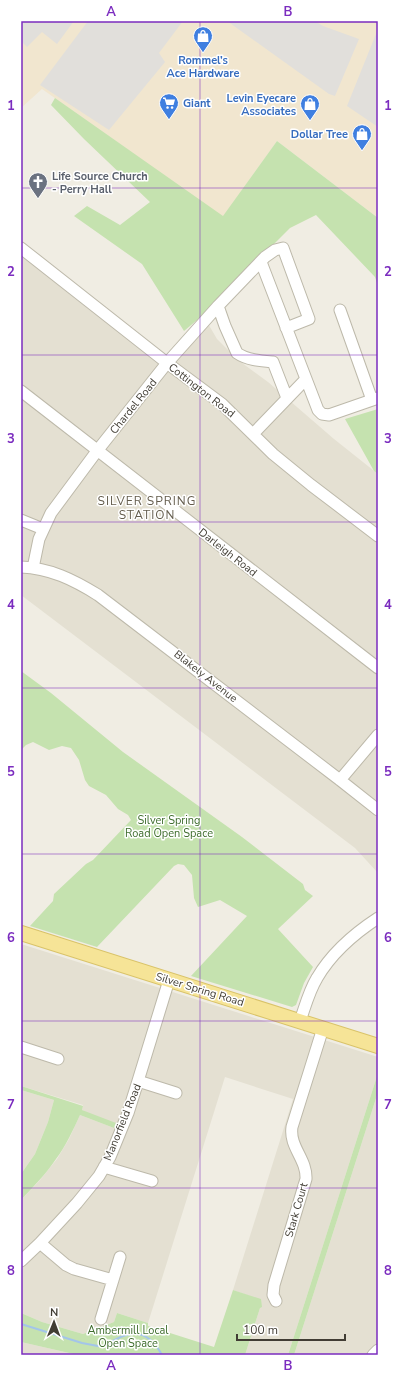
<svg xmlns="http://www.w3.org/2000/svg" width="399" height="1376" font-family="'Nunito Sans',sans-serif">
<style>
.residential{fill:#e4e0d2}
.commercial{fill:#f1e6cf}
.green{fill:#c5e2af}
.parking{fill:#e1dfdb}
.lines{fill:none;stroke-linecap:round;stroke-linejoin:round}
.stream{stroke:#a3c5e9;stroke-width:2}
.minor-casing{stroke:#bdb9aa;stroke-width:13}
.major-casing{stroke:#d9c369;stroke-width:16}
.minor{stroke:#fff;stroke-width:11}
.major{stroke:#f6e497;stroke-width:14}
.grid{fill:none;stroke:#7b2cbf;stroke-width:1;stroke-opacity:0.55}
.labels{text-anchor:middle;stroke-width:3;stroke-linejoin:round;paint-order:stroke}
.shop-label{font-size:11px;font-weight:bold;fill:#366cbe;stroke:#fff;text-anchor:end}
.worship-label{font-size:11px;font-weight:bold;fill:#5b616d;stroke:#fff;text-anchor:start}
.street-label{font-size:11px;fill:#413d34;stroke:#fff}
.park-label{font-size:11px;fill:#3e6d2d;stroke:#fff}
.neighbourhood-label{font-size:12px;letter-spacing:1px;fill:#635c4c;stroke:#fff}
.neatline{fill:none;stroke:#7b2cbf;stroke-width:1.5}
.grid-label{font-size:13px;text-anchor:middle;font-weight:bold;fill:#7b2cbf}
</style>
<rect width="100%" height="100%" fill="#f0ede3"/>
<!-- residential -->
<path class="residential" d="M 21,256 L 159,365 L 203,315 L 217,339 L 238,360 L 268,382 L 334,439 L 378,474 L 378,873 L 355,848 L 21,595 Z
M 21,944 L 378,1057 L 378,1073 L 288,1355 L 245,1355 L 260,1308 L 261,1300 L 233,1290 L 293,1099 L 225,1077 L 148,1323 L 117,1313 L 114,1322 L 83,1334 L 42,1322 L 21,1313 L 21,1200 L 40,1180 L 57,1159 L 69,1139 L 80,1115 L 114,1128 L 82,1110 L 83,1105 L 21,1086 Z
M 21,1090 L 54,1100 L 48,1122 L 35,1154 L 21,1174 Z
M 378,1092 L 378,1355 L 294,1355 Z
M 21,1342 L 78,1355 L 21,1355 Z"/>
<!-- commercial -->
<path class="commercial" d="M 21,21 L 378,21 L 378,218 L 277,141 L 223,217 L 42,89 L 21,108 Z"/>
<!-- green -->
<path class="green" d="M 55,98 L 223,216 L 277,141 L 378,218 L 378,286 L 375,277 L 316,215 L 290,228 L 203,315 L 184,331 L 142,264 L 74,216 L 87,206 L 120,225 L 150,202 L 84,139 L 51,105 Z
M 378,409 L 378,474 L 374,471 L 345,419 Z
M 21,671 L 51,693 L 123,752 L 242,837 L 303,884 L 305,890 L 313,896 L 278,929 L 313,967 L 304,983 L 296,1005 L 292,1007 L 191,976 L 247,916 L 220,900 L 198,907 L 194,898 L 192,875 L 184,865 L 178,864 L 174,866 L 97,947 L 30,926 L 53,901 L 54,894 L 86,864 L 93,860 L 131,820 L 128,815 L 118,809 L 106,795 L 89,786 L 85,780 L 79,760 L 71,748 L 62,746 L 49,750 L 33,742 L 26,745 L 21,750 Z
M 378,1073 L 378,1092 L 294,1355 L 288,1355 Z
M 21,1086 L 83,1106 L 82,1110 L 116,1123 L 114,1128 L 80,1115 C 73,1130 66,1146 56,1159 C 46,1174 33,1187 21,1200 L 21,1174 L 35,1154 L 48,1122 L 54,1100 L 21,1090 Z
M 233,1290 L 261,1299 L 262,1307 L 260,1308 L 245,1355 L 78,1355 L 21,1342 L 21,1313 L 42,1322 L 83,1334 L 114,1322 L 117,1313 L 148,1323 L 148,1326 L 214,1347 Z"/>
<!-- parking -->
<path class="parking" d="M 22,21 L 74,21 L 57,44 L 42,32 L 27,47 L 21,41 Z
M 88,21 L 183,21 L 159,53 L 165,62 L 109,130 L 40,85 Z
M 227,21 L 315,21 L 323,26 L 359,39 L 335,96 L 329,94 Z
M 378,29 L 378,127 L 347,106 Z"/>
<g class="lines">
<!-- stream -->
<path class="stream" d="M 21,1324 L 82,1343 L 103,1347 C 128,1330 146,1326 162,1355"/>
<defs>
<path id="minor" d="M 21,248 L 167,363 L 222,404 L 273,454 L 311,485 L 378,536
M 261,262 L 318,410 L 322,414 L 329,415 L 378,398
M 218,306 L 225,326 L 237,353 C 247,360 261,361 273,362 L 287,398
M 340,310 L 372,400
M 21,391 L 378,668
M 253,434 L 305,380
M 21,520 L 43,529
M 21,567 C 50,568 74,580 98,595 L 340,780 L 378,810
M 33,568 L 39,539 L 51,513 L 97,451 L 167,363 L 218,306 L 265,257 L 275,250 L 283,248 L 309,319 L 286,328
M 340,780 L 378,735
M 300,1021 C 305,1007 309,991 317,978 C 331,954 355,933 378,918
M 21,1047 L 58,1059
M 138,1081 L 176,1093
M 104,1167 L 152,1181
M 40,1243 L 66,1265 L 74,1269 L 113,1280
M 21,1261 L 40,1243 L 77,1203 L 99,1176 L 110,1157 L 128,1113 L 138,1081 L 169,980
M 276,1301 L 273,1295 L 274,1285 L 306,1179 C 307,1159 289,1147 292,1127 L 323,1028
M 101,1319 L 120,1257
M 373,1355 L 378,1350"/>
<path id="major" d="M 21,933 L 378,1046"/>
</defs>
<!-- minor casing -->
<use href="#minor" class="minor-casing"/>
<!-- major casing -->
<use href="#major" class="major-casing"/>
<!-- minor -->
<use href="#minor" class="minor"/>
<!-- major -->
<use href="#major" class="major"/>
</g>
<!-- grid -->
<path class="grid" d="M 200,21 L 200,1355M 21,188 L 378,188M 21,355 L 378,355M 21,522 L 378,522M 21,688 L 378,688M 21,854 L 378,854M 21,1021 L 378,1021M 21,1188 L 378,1188"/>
<!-- icons -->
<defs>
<symbol id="shop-pin" viewBox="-11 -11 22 30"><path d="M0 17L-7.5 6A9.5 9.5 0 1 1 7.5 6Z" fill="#3f7fe0" stroke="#fff"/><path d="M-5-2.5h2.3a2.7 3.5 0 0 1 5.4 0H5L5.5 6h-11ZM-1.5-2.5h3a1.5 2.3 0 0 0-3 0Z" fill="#fff"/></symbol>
<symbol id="supermarket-pin" viewBox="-11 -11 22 30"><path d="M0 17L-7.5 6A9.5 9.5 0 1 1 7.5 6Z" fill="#3f7fe0" stroke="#fff"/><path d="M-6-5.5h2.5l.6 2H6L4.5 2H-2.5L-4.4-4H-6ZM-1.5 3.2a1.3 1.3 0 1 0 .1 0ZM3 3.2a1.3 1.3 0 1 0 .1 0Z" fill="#fff"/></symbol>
<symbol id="church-pin" viewBox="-11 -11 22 30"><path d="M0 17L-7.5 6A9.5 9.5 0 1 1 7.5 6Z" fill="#6b7280" stroke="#fff"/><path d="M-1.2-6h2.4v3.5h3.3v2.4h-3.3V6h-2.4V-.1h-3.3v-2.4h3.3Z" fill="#fff"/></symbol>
</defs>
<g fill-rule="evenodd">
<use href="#shop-pin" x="192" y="25" width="22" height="30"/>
<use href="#supermarket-pin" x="158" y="92" width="22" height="30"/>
<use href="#shop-pin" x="299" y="93" width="22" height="30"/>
<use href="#shop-pin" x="351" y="123" width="22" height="30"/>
<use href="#church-pin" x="27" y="171" width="22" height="30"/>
</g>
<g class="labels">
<!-- shop labels -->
<g class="shop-label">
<text x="203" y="64" text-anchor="middle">Rommel’s<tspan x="203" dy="13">Ace Hardware</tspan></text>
<text x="296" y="102">Levin Eyecare<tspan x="296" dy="13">Associates</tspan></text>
<text x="183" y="107" text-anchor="start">Giant</text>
<text x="348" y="138">Dollar Tree</text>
</g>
<!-- worship labels -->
<g class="worship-label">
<text x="52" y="180">Life Source Church<tspan x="52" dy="13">- Perry Hall</tspan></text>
</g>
<!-- street labels -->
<g class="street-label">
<text transform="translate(202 390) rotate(38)" y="4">Cottington Road</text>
<text transform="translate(133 406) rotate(-51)" y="4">Chardel Road</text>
<text transform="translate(228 552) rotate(38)" y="4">Darleigh Road</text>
<text transform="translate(206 676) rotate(38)" y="4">Blakely Avenue</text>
<text transform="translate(200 989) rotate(17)" y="4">Silver Spring Road</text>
<text transform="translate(122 1122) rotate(-68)" y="4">Manorfield Road</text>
<text transform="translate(296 1210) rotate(-74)" y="4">Stark Court</text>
</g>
<!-- park labels -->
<g class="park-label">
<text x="169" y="824">Silver Spring<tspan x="169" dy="13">Road Open Space</tspan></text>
<text x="128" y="1334">Ambermill Local<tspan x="128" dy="13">Open Space</tspan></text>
</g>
<!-- neighbourhood labels -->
<g class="neighbourhood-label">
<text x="147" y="505">SILVER SPRING<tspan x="147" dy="14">STATION</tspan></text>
</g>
</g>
<!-- border -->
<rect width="399" height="1376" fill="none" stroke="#ffffff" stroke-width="44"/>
<!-- north arrow -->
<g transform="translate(54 1322) rotate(1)" stroke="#ffffff" stroke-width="3" paint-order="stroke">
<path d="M0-3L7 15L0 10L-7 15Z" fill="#413d34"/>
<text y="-6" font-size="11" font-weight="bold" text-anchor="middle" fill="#413d34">N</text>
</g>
<!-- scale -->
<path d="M237 1334v6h108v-6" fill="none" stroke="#413d34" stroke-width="2"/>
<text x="243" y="1334" font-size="12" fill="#413d34" stroke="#ffffff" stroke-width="3" paint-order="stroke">100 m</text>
<rect x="22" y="22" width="355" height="1332" class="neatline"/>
<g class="grid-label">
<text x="111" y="16">A</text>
<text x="288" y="16">B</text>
<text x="11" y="110">1</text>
<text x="388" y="110">1</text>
<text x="11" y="276">2</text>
<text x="388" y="276">2</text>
<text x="11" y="443">3</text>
<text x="388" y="443">3</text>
<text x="11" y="609">4</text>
<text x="388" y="609">4</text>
<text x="11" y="776">5</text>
<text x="388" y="776">5</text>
<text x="11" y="942">6</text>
<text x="388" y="942">6</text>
<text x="11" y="1109">7</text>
<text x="388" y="1109">7</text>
<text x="11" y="1275">8</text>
<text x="388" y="1275">8</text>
<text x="111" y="1370">A</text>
<text x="288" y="1370">B</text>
</g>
</svg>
